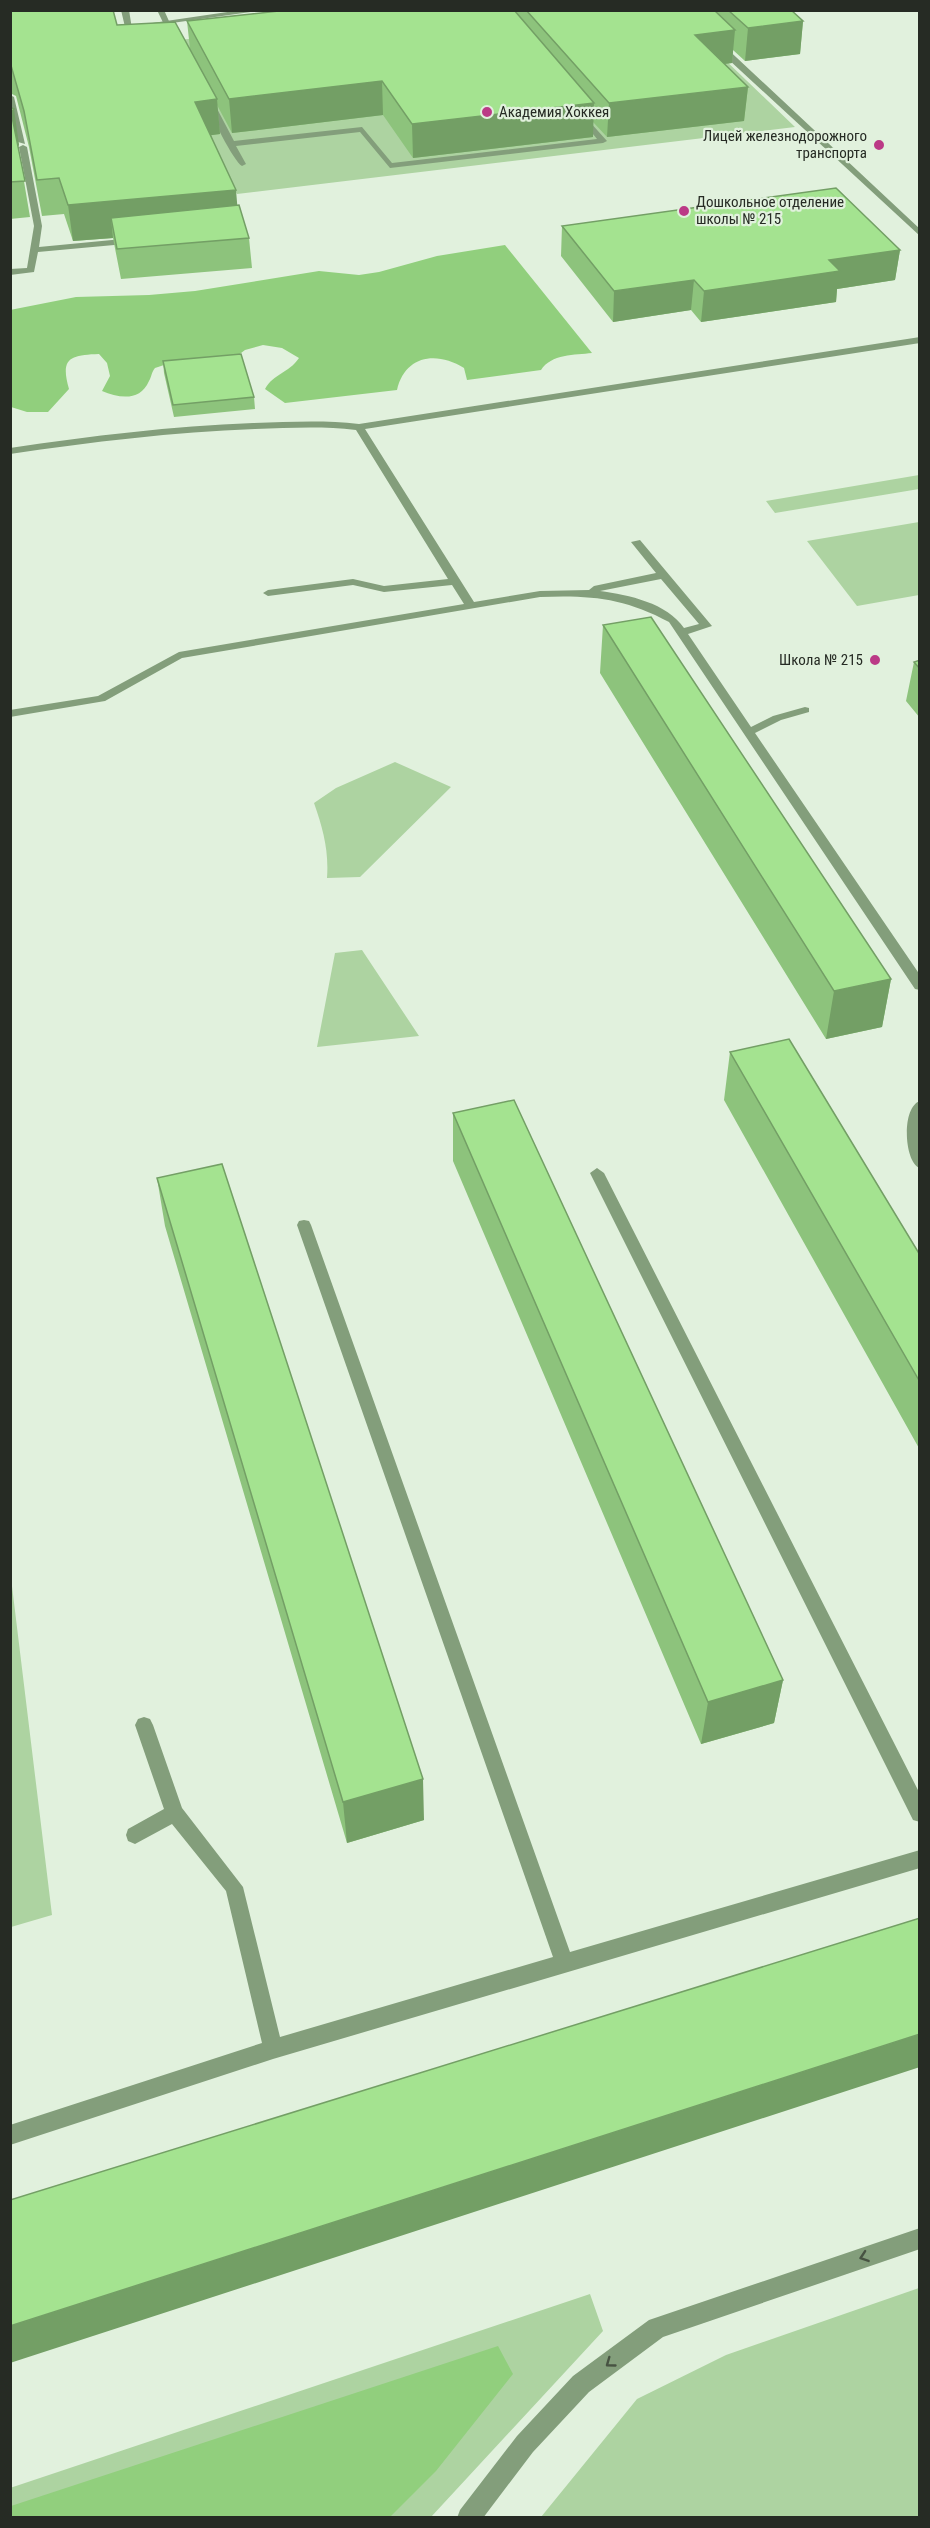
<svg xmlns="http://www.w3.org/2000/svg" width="930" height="2528" font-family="'Roboto Condensed',sans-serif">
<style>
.green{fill:#add3a1}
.forest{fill:#91cf7d}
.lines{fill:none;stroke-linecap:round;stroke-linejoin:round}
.lane{fill:#839e7b;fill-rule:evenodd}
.street{fill:#839e7b;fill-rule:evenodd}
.wall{fill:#8dc37c}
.shaded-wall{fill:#739f65}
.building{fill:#a4e390;stroke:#739f65;stroke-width:1.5}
.oneway{stroke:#475342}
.poi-dot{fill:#bb3a86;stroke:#e1f1dd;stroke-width:2}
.labels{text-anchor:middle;stroke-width:4.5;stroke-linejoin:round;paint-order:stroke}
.far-poi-label{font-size:15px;fill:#262b24;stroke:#e1f1dd;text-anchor:start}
</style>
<rect width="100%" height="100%" fill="#e1f1dd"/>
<!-- green -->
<path class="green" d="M 461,11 L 674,11 L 795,127 L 237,194 L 160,42 Z
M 919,475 L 919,489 L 775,513 L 766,501 Z
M 919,522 L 919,595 L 857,606 L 807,541 Z
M 395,762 L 451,787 L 360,877 L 327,878 C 329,850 323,829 314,803 L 336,788 Z
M 362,950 L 419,1036 L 317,1047 L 335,953 Z
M 11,1578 L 52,1915 L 11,1927 L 10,1927 Z
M 919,2288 L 919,2517 L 541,2517 L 637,2399 L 726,2355 Z
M 590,2294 L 603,2331 L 431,2517 L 11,2517 L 10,2488 Z"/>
<!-- forest -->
<path class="forest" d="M 505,245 L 592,353 C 575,355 551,354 541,370 L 467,380 L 464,368 C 437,351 405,355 397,390 L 285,403 L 265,389 C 274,373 288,374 299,358 L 282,348 L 263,345 L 245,350 L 233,359 L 164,365 L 155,368 C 151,373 152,376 149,381 C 140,402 119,398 102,391 L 110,376 L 107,363 L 99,354 C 70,355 60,358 69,389 L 48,412 L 27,412 L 11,407 L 10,310 L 76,297 L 149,295 L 195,291 L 319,271 L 359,275 L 379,272 L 437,256 Z
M 498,2346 L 513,2374 L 436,2471 L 390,2517 L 11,2517 L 11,2506 Z"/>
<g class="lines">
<!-- lane -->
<path class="lane" d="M 121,10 L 129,10 L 132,29 L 125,27 Z
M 157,10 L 164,10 L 177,39 L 171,39 Z
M 715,43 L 721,43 L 920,229 L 920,236 L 715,47 Z
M 10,95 L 14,97 L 25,144 L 18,142 L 10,114 Z
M 207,101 L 214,103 L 234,141 L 362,127 L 392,163 L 597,139 L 576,113 L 580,111 L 607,141 L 603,143 L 390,168 L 360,132 L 236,146 L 246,164 L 242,166 C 234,162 208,111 207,101 Z
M 23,145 L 27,147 L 42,226 L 39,247 L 133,238 L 136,239 L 136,243 L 38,252 L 34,272 L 10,275 L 10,269 L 27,268 L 34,226 L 19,147 Z
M 920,337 L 920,343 L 365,429 L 474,602 L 540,591 L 589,590 L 594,586 L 656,573 L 631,542 L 640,540 L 712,626 L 688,634 L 751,727 L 773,716 L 805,707 L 809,708 L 809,712 L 781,720 L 755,733 L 920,975 L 920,990 L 915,989 L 669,622 C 624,598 591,595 540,597 L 182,658 L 105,701 L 10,717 L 10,710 L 98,696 L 179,652 L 464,604 L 452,585 L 384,592 L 353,585 L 268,596 L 263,593 L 268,590 L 353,579 L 384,586 L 448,579 L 356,430 C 322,426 289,428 255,429 C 173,432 92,442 10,454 L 10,448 C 91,436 172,426 253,423 C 289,422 324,420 359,424 ZM 661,579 L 699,624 L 684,628 C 667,603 629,595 600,591 Z
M 920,1101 L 920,1168 C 904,1163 901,1107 920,1101 Z
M 597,1168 L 604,1173 L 920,1794 L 920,1822 L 913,1820 L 590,1173 Z
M 304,1220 L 309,1221 L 311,1225 L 570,1952 L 920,1850 L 920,1868 L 273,2059 L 10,2145 L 10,2125 L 262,2043 L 226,1891 L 172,1824 L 135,1844 L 128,1841 L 126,1835 L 128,1829 L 164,1809 L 135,1725 L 138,1719 L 144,1717 L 150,1719 L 153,1725 L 182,1808 L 243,1887 L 280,2037 L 553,1957 L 297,1225 L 299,1221 Z"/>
<!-- street -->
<path class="street" d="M 241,10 L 265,10 L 136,28 L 132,26 Z
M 920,2228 L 920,2249 L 663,2337 L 589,2392 L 533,2452 L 483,2518 L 457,2518 L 460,2510 L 517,2436 L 573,2376 L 649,2320 Z"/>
</g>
<!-- wall -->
<path class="wall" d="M 10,10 L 117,25 L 190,49 L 187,21 L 288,10 L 791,10 L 803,21 L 800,54 L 745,61 L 733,50 L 732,63 L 724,64 L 748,87 L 744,121 L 607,137 L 593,122 L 593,137 L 413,158 L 383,115 L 232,133 L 217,105 L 220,134 L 211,135 L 249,238 L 252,268 L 121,279 L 113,238 L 73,241 L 64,214 L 42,216 L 29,147 L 16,96 L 10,93 Z
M 10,107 L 19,145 L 18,146 L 30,217 L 10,219 Z
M 562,226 L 900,250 L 895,280 L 837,289 L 836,302 L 701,322 L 691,310 L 613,322 L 561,256 Z
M 163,361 L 254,397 L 255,409 L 174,417 L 164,373 Z
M 603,625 L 891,979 L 882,1027 L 826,1039 L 600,673 Z
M 920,660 L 920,718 L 906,701 L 914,662 Z
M 730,1052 L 920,1255 L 920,1450 L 724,1100 Z
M 453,1113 L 783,1680 L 774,1723 L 701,1744 L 453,1161 Z
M 157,1178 L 424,1820 L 347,1843 L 165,1226 Z"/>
<!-- shaded-wall -->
<path class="shaded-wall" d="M 803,21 L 800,54 L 745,61 L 748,28 Z
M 735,30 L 732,63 L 693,68 L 695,35 Z
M 382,81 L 383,115 L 232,133 L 229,99 Z
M 748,87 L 744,121 L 607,137 L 609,103 Z
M 217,99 L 220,134 L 198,137 L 195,102 Z
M 594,103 L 593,137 L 413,158 L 412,124 Z
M 14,109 L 19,145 L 17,147 L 11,112 Z
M 236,190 L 239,226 L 111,218 L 113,238 L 73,241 L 68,205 Z
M 900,250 L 895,280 L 837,289 L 836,302 L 701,322 L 704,291 L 829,260 Z
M 694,280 L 691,310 L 613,322 L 614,291 Z
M 891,979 L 882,1027 L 826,1039 L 834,991 Z
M 783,1680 L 774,1723 L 701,1744 L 708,1702 Z
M 423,1779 L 424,1820 L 347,1843 L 343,1802 Z
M 920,2034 L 920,2067 L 10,2363 L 10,2326 Z"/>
<!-- building -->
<path class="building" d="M 10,10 L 113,10 L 117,25 L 175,22 L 217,99 L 195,102 L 236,190 L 68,205 L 59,178 L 37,180 L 24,111 L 10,62 Z
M 288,10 L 514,10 L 594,103 L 412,124 L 382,81 L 229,99 L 187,21 Z
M 526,10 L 714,10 L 735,30 L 695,35 L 748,87 L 609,103 Z
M 728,10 L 791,10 L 803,21 L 748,28 Z
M 10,107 L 14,109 L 11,112 L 25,181 L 10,182 Z
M 836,188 L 900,250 L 829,260 L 840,271 L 704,291 L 694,280 L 614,291 L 562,226 Z
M 239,205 L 249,238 L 117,249 L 111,218 Z
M 241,354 L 254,397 L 173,405 L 163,361 Z
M 651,617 L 891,979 L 834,991 L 603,625 Z
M 920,660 L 920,669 L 914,662 Z
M 789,1039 L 920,1255 L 920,1382 L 730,1052 Z
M 514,1100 L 783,1680 L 708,1702 L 453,1113 Z
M 222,1164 L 423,1779 L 343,1802 L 157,1178 Z
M 920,1918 L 920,2034 L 10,2326 L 10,2200 Z"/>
<!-- one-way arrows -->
<defs><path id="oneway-chevron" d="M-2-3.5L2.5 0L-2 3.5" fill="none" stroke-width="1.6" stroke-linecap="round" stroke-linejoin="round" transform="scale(1.5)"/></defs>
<g class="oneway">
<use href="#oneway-chevron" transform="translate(864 2257) rotate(161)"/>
<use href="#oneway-chevron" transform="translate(610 2363) rotate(144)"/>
</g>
<!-- markers -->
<g class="poi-dot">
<circle cx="487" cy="112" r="6"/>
<circle cx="879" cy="145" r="6"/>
<circle cx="684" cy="211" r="6"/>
<circle cx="875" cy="660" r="6"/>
</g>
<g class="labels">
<!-- far-poi labels -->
<g class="far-poi-label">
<text x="499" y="117">Академия Хоккея</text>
<text x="867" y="141" text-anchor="end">Лицей железнодорожного<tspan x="867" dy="17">транспорта</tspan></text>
<text x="696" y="207">Дошкольное отделение<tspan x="696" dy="17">школы № 215</tspan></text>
<text x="863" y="665" text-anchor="end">Школа № 215</text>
</g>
</g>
<!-- border -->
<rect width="930" height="2528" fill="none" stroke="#262b24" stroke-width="24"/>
</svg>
